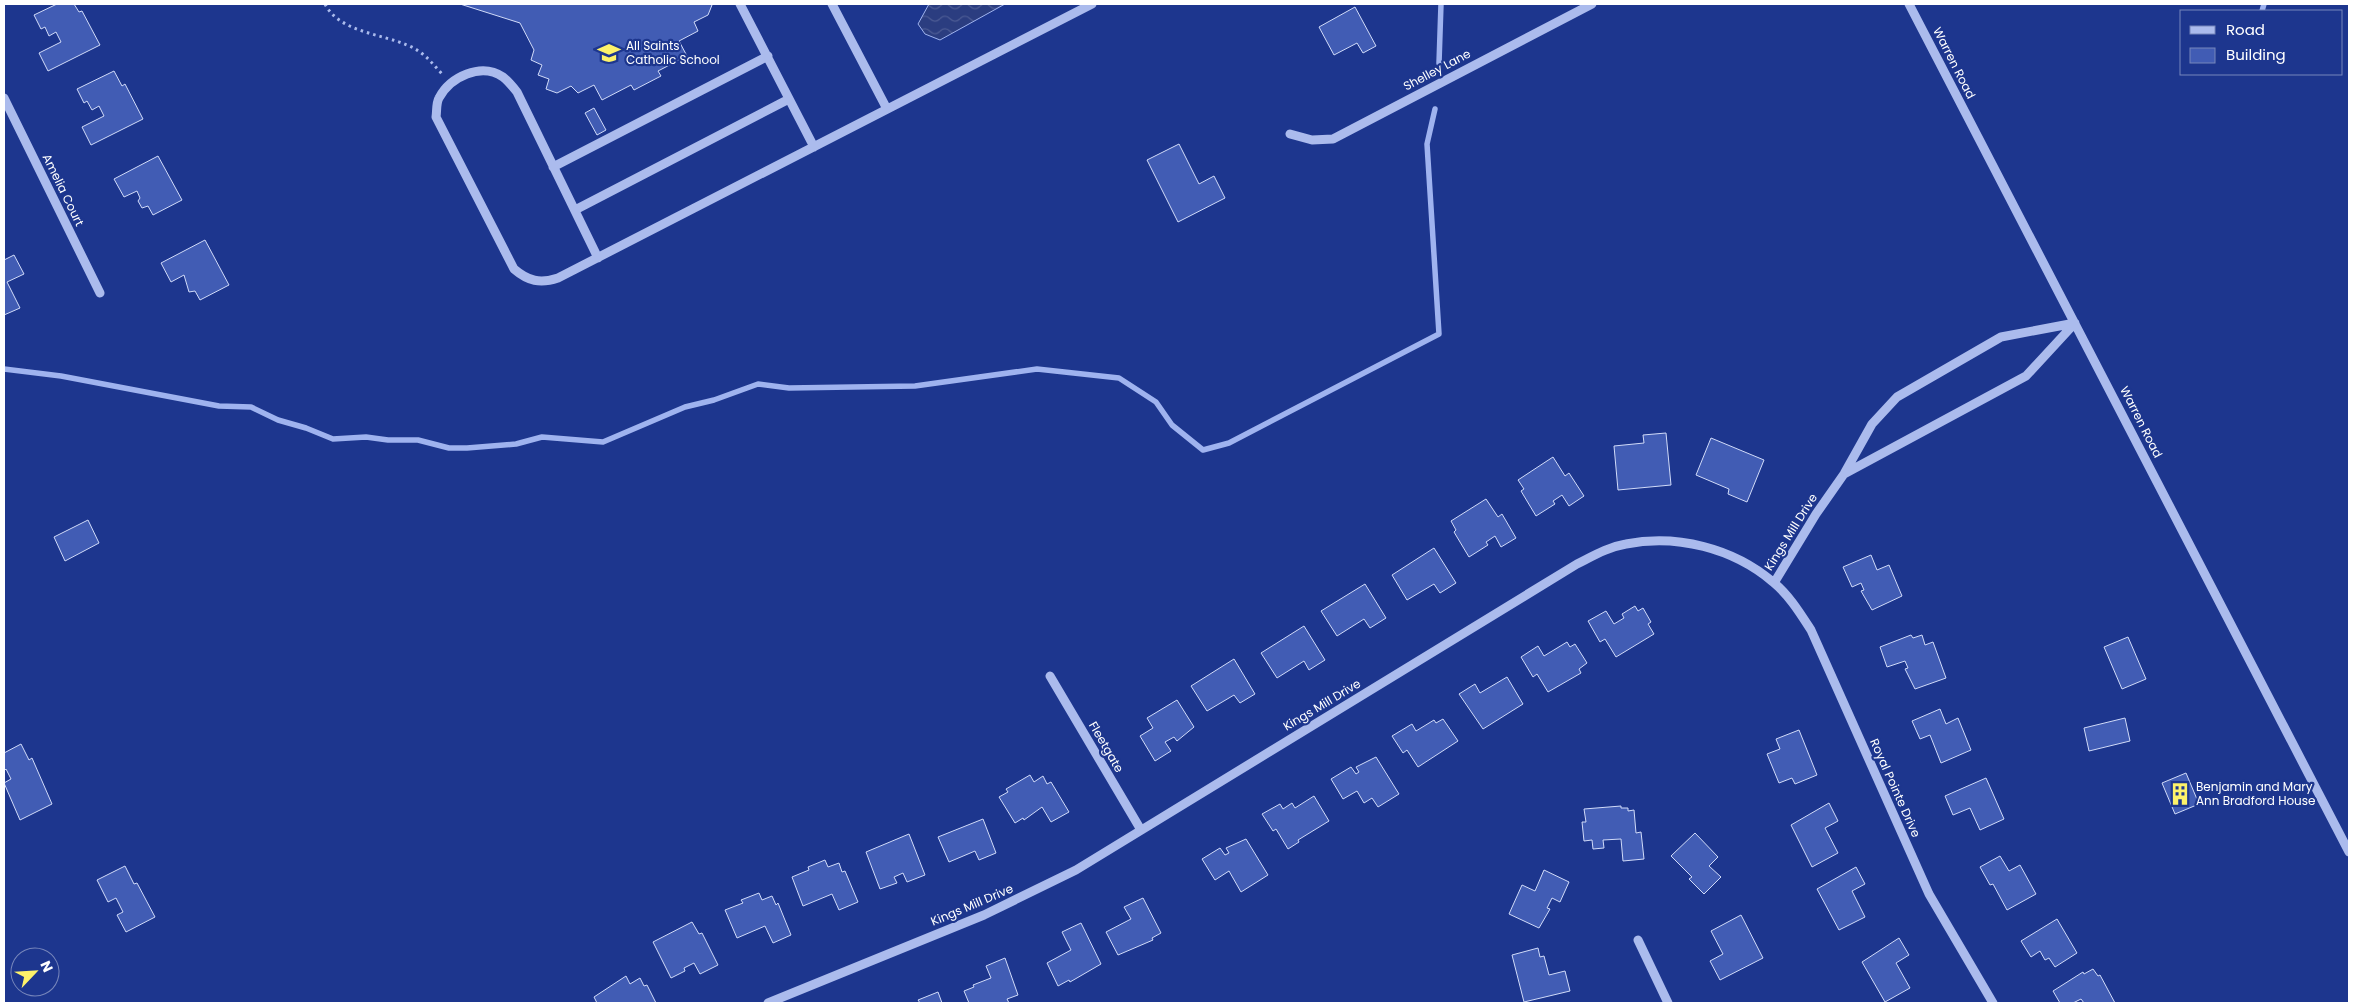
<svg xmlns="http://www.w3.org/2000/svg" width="2353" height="1007" font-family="Poppins,sans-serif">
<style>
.water{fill:url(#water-waves);stroke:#9fb3ef}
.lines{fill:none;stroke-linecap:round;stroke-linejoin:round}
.stream{stroke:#9fb3ef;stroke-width:5.5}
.building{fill:#415cb4;stroke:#d1dbf9}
.path{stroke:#abbbed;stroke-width:3;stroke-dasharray:2.5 4;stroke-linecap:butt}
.minor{stroke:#abbbed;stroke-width:9}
.labels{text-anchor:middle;stroke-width:4.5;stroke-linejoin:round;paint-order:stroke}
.poi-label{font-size:12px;fill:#fff;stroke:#1d368e;text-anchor:start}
.street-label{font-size:12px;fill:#fff;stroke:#1d368e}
</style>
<defs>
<pattern id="water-waves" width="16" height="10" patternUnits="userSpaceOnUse" patternTransform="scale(1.25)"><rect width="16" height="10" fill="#2b3d80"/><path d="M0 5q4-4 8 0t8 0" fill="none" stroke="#4b5a93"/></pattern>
</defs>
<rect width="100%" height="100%" fill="#1d368e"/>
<!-- water -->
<path class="water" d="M 929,4 L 1005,4 L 940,40 L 925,34 L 918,24 Z"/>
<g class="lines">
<!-- stream -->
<path class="stream" d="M 2262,11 L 2264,4
M 1439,63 L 1441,4
M 4,369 L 61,376 L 219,406 L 251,407 L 278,420 L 306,428 L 333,439 L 366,437 L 388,440 L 418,440 L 449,448 L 467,448 L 516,444 L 542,437 L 603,442 L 685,407 L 714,400 L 758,384 L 789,388 L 915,386 L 1037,369 L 1119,378 L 1156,402 L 1172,425 L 1203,450 L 1229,443 L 1439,334 L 1427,144 L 1435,109"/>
</g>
<!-- building -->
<path class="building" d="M 57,4 L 74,4 L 79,12 L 82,11 L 100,45 L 48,71 L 39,53 L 61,42 L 56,32 L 49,36 L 45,27 L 41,29 L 34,15 Z
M 460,4 L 709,4 L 712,5 L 708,15 L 694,22 L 698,31 L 679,41 L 687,56 L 658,71 L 661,76 L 634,90 L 631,85 L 602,100 L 594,85 L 578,93 L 571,86 L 557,93 L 546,89 L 549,79 L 538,75 L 542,65 L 531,60 L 534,50 L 520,23 Z
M 1355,7 L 1376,46 L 1363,53 L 1357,43 L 1334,55 L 1319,27 Z
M 114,71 L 122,86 L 125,84 L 143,119 L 91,145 L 82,127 L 104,116 L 99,106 L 92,110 L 87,101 L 84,103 L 77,89 Z
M 594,108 L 606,130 L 597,135 L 585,113 Z
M 1179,144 L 1199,184 L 1214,176 L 1225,198 L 1178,222 L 1147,160 Z
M 158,156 L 182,200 L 153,215 L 148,206 L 142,208 L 138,201 L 140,198 L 137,191 L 124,197 L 114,179 Z
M 205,240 L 229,285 L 200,300 L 195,291 L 189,292 L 184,275 L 171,282 L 161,263 Z
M 14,255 L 24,274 L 7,282 L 20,308 L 4,315 L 4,260 Z
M 1666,433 L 1671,485 L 1618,490 L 1614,446 L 1644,443 L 1643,435 Z
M 1711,438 L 1764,460 L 1747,502 L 1728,494 L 1729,489 L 1696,475 Z
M 1553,457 L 1565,476 L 1569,473 L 1584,496 L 1569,506 L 1562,495 L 1553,501 L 1555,504 L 1536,516 L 1521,491 L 1524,489 L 1518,480 Z
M 1486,499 L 1498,517 L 1502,514 L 1516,538 L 1501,547 L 1495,536 L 1486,542 L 1488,545 L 1469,557 L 1454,532 L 1456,530 L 1451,521 Z
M 88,520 L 99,543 L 65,561 L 54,537 Z
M 1434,548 L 1456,583 L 1440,593 L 1434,584 L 1407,600 L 1392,575 Z
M 1871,555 L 1877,570 L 1889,565 L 1902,596 L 1872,610 L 1861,591 L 1864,590 L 1861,583 L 1852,587 L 1843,567 Z
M 1365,584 L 1386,618 L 1370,628 L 1364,619 L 1337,636 L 1321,611 Z
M 1635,606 L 1638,611 L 1643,608 L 1651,622 L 1648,624 L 1654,634 L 1616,657 L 1605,639 L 1600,642 L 1588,621 L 1606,611 L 1614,624 L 1624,618 L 1622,614 Z
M 1304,626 L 1325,660 L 1309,670 L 1304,661 L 1277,678 L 1261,653 Z
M 1911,635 L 1913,638 L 1922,635 L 1925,645 L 1933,642 L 1946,678 L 1915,689 L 1905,669 L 1908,668 L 1905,661 L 1887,667 L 1880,647 Z
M 2128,637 L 2146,679 L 2122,689 L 2104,647 Z
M 1567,642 L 1570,647 L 1575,644 L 1587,663 L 1579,669 L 1581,673 L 1548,692 L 1537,674 L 1533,677 L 1521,657 L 1538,646 L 1544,656 Z
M 1234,659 L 1255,694 L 1240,703 L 1234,695 L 1207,711 L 1191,686 Z
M 1507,677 L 1523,704 L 1483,729 L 1459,694 L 1475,684 L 1480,693 Z
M 1177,700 L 1194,727 L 1177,741 L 1174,737 L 1165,742 L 1171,751 L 1155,761 L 1140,736 L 1153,728 L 1147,718 Z
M 1940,709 L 1946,724 L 1958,718 L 1971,750 L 1941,763 L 1930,735 L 1920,739 L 1912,721 Z
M 2125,718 L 2130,741 L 2089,751 L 2084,728 Z
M 1443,719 L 1458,741 L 1418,767 L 1407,750 L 1403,753 L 1392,736 L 1412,724 L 1416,731 L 1434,720 L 1436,723 Z
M 1799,730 L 1817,775 L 1795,784 L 1792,778 L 1779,783 L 1767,754 L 1780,749 L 1776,739 Z
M 21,744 L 29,760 L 32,758 L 52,804 L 20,820 L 4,783 L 11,779 L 6,769 L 4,771 L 4,753 Z
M 1376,757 L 1399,794 L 1378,807 L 1372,798 L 1364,803 L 1357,791 L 1343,799 L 1331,779 L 1351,767 L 1356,774 L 1359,772 L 1356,767 Z
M 2186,773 L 2199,804 L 2175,814 L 2162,783 Z
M 1030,775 L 1034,782 L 1043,776 L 1047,784 L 1051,782 L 1069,812 L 1051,822 L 1042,807 L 1024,820 L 1023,818 L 1015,823 L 999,797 L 1008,792 L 1006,789 Z
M 1986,778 L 2004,819 L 1980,830 L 1970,808 L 1953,815 L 1945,796 Z
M 1314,796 L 1329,821 L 1298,840 L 1299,842 L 1288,849 L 1276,829 L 1273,831 L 1262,814 L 1280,804 L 1283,809 L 1292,803 L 1295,808 Z
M 1829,803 L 1838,821 L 1825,828 L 1838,853 L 1812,867 L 1791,825 Z
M 1621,806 L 1621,808 L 1628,808 L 1628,811 L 1634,810 L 1636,833 L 1641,832 L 1644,859 L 1623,861 L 1621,839 L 1603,840 L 1604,848 L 1593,849 L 1592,840 L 1584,841 L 1582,822 L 1586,822 L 1584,809 Z
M 983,819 L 996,853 L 979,860 L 975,851 L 949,862 L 938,837 Z
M 1695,833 L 1718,857 L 1709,866 L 1721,877 L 1704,894 L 1689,879 L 1692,877 L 1671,856 Z
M 909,834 L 925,875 L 907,882 L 903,873 L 894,877 L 897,883 L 880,889 L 866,852 Z
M 1246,839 L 1268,875 L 1241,892 L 1229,871 L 1215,880 L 1202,859 L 1220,848 L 1225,855 L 1229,853 L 1226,848 Z
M 2000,856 L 2009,871 L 2020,865 L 2036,894 L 2007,910 L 1993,884 L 1990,885 L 1980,867 Z
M 825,860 L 828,867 L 839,863 L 842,872 L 845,871 L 858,902 L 839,910 L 832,894 L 803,906 L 792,877 L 809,870 L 808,867 Z
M 125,866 L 134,884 L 137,883 L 155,917 L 126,932 L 117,915 L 123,912 L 116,898 L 108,902 L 97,880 Z
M 1856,867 L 1865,884 L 1852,891 L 1865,917 L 1839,930 L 1817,889 Z
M 1544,870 L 1569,882 L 1560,902 L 1552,898 L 1547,908 L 1550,909 L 1539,928 L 1509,914 L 1522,885 L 1535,891 Z
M 759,893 L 762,900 L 772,896 L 776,905 L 778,903 L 791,935 L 773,943 L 765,926 L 737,938 L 725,910 L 743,903 L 741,900 Z
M 1143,898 L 1161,933 L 1152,938 L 1153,940 L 1118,955 L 1106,932 L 1131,919 L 1124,907 Z
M 1741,915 L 1763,958 L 1720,980 L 1710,961 L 1723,954 L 1711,931 Z
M 2057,919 L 2077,953 L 2055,967 L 2049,958 L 2045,960 L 2040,951 L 2031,957 L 2021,941 Z
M 692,922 L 699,934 L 702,933 L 718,965 L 700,974 L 694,963 L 684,968 L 685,971 L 671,978 L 653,942 Z
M 1081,923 L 1101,964 L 1070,982 L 1069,980 L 1058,986 L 1047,963 L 1071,950 L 1062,932 Z
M 1899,938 L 1909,955 L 1896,963 L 1910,988 L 1885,1002 L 1862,962 Z
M 1538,948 L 1540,957 L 1544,956 L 1549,975 L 1565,971 L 1570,991 L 1524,1002 L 1512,955 Z
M 1005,958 L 1018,995 L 1007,999 L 1009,1003 L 969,1003 L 964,991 L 974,987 L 973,985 L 991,978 L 986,966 Z
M 2093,969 L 2098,976 L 2100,975 L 2115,1003 L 2084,1003 L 2081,999 L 2073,1003 L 2060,1003 L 2053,991 L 2083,972 L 2084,974 Z
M 626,976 L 630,984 L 640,978 L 644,986 L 647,985 L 656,1003 L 597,1003 L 594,997 Z
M 938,992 L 942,1003 L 920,1003 L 918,1000 Z"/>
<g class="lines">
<!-- path -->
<path class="path" d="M 325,4 C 339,32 382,34 407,45 C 423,51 432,63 443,75"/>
<!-- minor -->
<path class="minor" d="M 740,4 L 814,147
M 832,4 L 887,109
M 1909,4 L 2349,852
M 4,98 L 100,293
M 1290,134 L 1312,140 L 1333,139 L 1592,4
M 553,167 L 768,56
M 575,210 L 789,99
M 598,258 L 517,92 C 513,87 508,81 503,77 C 481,62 450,77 439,98 C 436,103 437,111 436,117 L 514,269 C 528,281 540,284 558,278 L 1092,4
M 1844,474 L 2026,376 L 2075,323
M 1774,583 L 1816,514 L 1844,474 L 1872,424 L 1897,397 L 2001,337 L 2075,323
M 1050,676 L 1141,830
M 1638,940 L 1668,1003
M 768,1003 L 984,915 L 1076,870 L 1577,564 C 1593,556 1608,547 1626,544 C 1677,534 1733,548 1773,582 C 1789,595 1800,613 1811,630 L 1929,894 L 1993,1003"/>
</g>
<!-- icons -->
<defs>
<symbol id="school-bare" viewBox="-9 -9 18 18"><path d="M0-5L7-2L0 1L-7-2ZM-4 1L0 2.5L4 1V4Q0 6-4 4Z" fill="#fdf26a" stroke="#1d368e" stroke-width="2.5" paint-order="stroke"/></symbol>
<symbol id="building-bare" viewBox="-9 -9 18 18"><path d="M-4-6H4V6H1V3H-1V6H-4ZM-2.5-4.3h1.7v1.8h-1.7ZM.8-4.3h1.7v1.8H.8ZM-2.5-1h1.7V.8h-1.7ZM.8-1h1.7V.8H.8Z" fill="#fdf26a" stroke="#1d368e" stroke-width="2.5" paint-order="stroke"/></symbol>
</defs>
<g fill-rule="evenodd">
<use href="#school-bare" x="593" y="37" width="32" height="32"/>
<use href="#building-bare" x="2164" y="778" width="32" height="32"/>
</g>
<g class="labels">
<!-- poi labels -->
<g class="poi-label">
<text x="626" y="50">All Saints<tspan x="626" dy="14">Catholic School</tspan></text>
<text x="2196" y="791">Benjamin and Mary<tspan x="2196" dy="14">Ann Bradford House</tspan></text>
</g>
<!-- street labels -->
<g class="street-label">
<text transform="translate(1954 63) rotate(63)" y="4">Warren Road</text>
<text transform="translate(1437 70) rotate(-28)" y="4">Shelley Lane</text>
<text transform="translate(63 190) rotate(64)" y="4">Amelia Court</text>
<text transform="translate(2141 422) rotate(63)" y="4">Warren Road</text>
<text transform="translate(1791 532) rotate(-58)" y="4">Kings Mill Drive</text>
<text transform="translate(1322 705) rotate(-31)" y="4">Kings Mill Drive</text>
<text transform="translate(1106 747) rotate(60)" y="4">Fleetgate</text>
<text transform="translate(1895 788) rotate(66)" y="4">Royal Pointe Drive</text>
<text transform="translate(972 905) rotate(-23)" y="4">Kings Mill Drive</text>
</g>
</g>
<!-- border -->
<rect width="2353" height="1007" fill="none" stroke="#ffffff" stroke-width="10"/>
<!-- legend -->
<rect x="2180" y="10" width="162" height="65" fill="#1d368e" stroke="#7786bb"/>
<rect x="2190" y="26" width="25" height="8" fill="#abbbed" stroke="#7786bb"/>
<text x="2226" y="35" font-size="15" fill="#ffffff">Road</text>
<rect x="2190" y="48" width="25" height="15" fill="#415cb4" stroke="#7786bb"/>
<text x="2226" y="60" font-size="15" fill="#ffffff">Building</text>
<!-- north arrow -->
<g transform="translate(35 972) rotate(65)"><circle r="24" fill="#1d368e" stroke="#7786bb"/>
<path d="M0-4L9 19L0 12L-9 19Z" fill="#fdf26a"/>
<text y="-8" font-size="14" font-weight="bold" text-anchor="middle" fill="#ffffff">N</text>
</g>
</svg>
